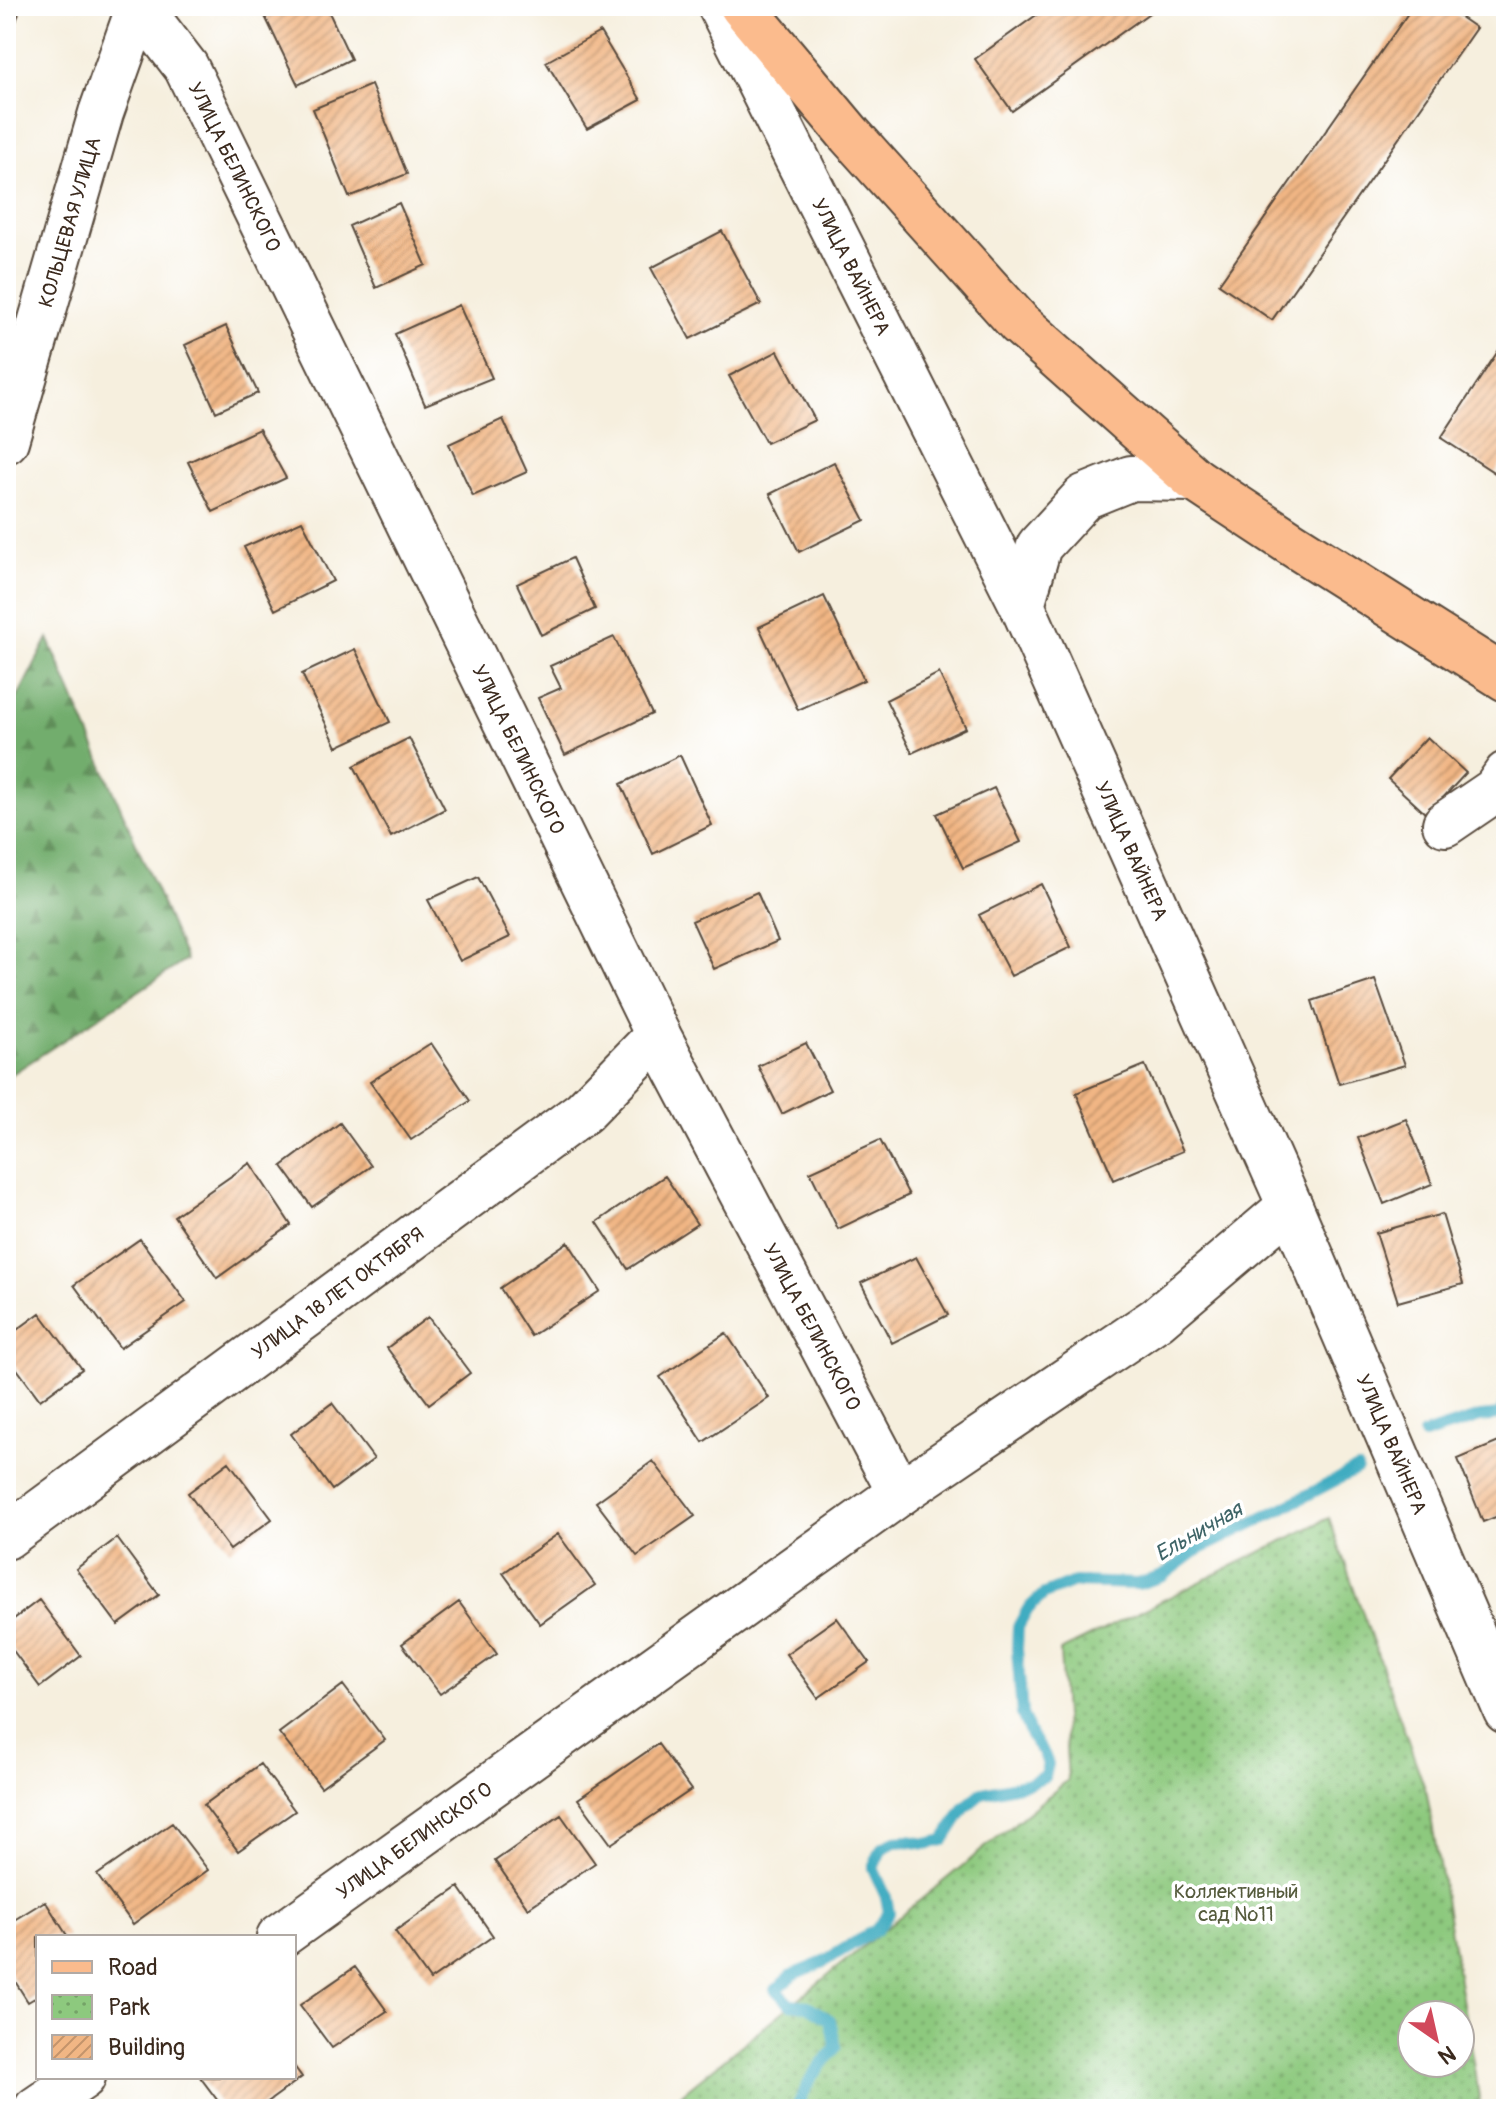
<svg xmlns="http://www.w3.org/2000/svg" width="1512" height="2115" font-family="Pangolin,sans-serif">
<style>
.forest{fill:url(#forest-firs);stroke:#566c46;stroke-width:2}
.park{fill:url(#park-dots);stroke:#647a4e;stroke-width:2;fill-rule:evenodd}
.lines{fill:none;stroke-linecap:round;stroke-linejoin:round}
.stream{stroke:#41acc1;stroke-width:12}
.building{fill:url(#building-hatch)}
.minor-casing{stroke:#57483b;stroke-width:48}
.major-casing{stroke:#57483b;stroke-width:48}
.minor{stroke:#fff;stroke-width:44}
.major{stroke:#fbbb8d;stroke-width:44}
.labels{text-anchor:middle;stroke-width:7;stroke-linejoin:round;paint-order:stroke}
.street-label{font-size:20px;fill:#3b2a1e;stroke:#fff}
.park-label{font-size:20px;fill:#545a3b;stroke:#fff}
.water-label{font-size:22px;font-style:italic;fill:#3e6467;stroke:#fff}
</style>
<defs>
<pattern id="forest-firs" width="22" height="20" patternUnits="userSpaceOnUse" patternTransform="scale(2)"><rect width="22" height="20" fill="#72ad6d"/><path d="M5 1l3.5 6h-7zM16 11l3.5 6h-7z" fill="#5f8d59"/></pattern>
<pattern id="park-dots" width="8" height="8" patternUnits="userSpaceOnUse" patternTransform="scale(2)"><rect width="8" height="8" fill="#8dc97e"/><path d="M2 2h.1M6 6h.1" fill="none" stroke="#74a367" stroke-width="1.8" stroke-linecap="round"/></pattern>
<pattern id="building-hatch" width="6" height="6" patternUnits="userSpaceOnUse" patternTransform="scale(2)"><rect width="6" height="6" fill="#f1b684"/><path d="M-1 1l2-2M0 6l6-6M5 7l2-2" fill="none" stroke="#c4946b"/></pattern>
</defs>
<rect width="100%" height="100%" fill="#fff"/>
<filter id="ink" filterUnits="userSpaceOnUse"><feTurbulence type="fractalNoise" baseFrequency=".0125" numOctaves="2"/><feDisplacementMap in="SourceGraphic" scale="16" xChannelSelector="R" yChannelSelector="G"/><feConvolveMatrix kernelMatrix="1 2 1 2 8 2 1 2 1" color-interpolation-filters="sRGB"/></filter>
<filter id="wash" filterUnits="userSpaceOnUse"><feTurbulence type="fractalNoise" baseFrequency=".006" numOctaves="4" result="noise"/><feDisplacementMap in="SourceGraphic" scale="32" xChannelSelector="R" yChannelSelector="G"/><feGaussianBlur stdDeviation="1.8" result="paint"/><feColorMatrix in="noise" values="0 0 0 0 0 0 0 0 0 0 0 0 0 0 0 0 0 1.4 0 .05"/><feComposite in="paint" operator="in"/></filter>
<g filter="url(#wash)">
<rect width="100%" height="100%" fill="#f6efde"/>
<!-- forest -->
<path class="forest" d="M 48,638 L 186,960 L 6,1078 L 6,720 Z"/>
<!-- park -->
<path class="park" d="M 1329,1518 L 1427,1794 L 1481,2109 L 663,2109 L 1068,1780 L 1060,1651 ZM 1412,2015 L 1460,2015 L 1460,2063 L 1412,2063 Z"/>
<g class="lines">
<!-- stream -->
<path class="stream" d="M 1424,1435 L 1480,1417 L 1500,1415 L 1506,1402
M 796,2109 L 812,2076 L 836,2047 L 830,2020 L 808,2006 L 790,2004 L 776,1990 L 792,1975 L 821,1963 L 876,1930 L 889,1913 L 886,1897 L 873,1868 L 882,1848 L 895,1842 L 908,1841 L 926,1844 L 944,1840 L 965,1807 L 982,1793 L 1029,1783 L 1045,1776 L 1048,1764 L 1044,1754 L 1031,1736 L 1022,1714 L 1017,1649 L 1018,1627 L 1028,1609 L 1044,1594 L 1074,1582 L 1138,1584 L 1163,1576 L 1196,1551 L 1281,1509 L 1357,1469"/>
</g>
<g id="blocks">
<!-- building -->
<path class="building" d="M 6,6 L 21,6 L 7,51 L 6,51 Z
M 260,6 L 326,6 L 351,59 L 298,85 Z
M 1049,6 L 1159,6 L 1012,111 L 975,59 Z
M 1413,6 L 1444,6 L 1476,28 L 1272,320 L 1219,284 Z
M 600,32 L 641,100 L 587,129 L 546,62 Z
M 371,85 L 407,174 L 349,197 L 313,109 Z
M 399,203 L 426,265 L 376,288 L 349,226 Z
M 722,231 L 761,304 L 690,339 L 651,268 Z
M 459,305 L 492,378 L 425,405 L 395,334 Z
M 226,326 L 258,393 L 216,412 L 185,345 Z
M 1506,339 L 1506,456 L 1495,473 L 1441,438 Z
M 778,351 L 815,420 L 766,443 L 729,376 Z
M 503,419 L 527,472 L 473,496 L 449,444 Z
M 259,429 L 286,478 L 213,512 L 188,462 Z
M 834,462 L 865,520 L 799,552 L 770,494 Z
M 302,521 L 333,581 L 275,610 L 244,547 Z
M 572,558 L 595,609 L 541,635 L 517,584 Z
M 824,596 L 864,680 L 798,710 L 759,627 Z
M 614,637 L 652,714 L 565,755 L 538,698 L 561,688 L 550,666 Z
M 355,649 L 390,722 L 337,747 L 302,674 Z
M 939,673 L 966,728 L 912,753 L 886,700 Z
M 1427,737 L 1466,773 L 1427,815 L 1388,779 Z
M 409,738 L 445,809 L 391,837 L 354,766 Z
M 680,755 L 712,825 L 653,854 L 621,784 Z
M 994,788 L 1021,842 L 963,868 L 937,814 Z
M 478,877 L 510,937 L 460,961 L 428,900 Z
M 1041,884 L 1071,947 L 1011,976 L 979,915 Z
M 757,892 L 778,941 L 714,969 L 692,921 Z
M 1375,980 L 1405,1065 L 1339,1084 L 1312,1001 Z
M 431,1043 L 470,1101 L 411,1140 L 370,1082 Z
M 806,1043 L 830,1090 L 782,1114 L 758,1066 Z
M 1145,1065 L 1183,1151 L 1114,1180 L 1076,1093 Z
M 1406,1119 L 1432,1184 L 1384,1204 L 1358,1138 Z
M 340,1123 L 371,1166 L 312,1207 L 282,1166 Z
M 880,1140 L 909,1195 L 838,1229 L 810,1172 Z
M 250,1163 L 291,1225 L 217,1278 L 174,1216 Z
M 665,1176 L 697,1224 L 628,1269 L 597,1222 Z
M 1442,1214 L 1463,1284 L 1398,1302 L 1376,1233 Z
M 140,1239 L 186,1302 L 120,1348 L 74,1285 Z
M 568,1242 L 600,1291 L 531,1336 L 500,1288 Z
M 916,1257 L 948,1315 L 892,1343 L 861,1283 Z
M 40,1313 L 82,1369 L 40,1400 L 6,1354 L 6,1338 Z
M 428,1317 L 470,1373 L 429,1404 L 387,1348 Z
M 726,1333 L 769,1398 L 703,1442 L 660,1377 Z
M 332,1403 L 374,1459 L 332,1490 L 291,1434 Z
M 1506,1439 L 1506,1513 L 1483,1522 L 1458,1459 Z
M 653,1461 L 695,1516 L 637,1556 L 596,1502 Z
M 229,1462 L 272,1519 L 230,1550 L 188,1493 Z
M 558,1534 L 595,1585 L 540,1624 L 503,1573 Z
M 117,1538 L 159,1595 L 118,1625 L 76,1569 Z
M 39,1600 L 81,1656 L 40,1687 L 6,1641 L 6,1625 Z
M 459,1602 L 497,1654 L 440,1694 L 402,1644 Z
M 837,1618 L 869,1662 L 818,1698 L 786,1654 Z
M 343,1685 L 385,1740 L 321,1787 L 279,1733 Z
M 658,1744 L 691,1790 L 611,1844 L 578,1799 Z
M 260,1764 L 295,1811 L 238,1851 L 204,1805 Z
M 561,1815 L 595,1863 L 528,1908 L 495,1861 Z
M 172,1823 L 208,1870 L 133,1924 L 97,1875 Z
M 459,1887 L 493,1936 L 430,1980 L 395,1931 Z
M 45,1901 L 68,1937 L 38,1937 L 38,1996 L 28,2002 L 6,1967 L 6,1925 Z
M 355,1967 L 387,2011 L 332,2048 L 300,2005 Z
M 294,2066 L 302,2077 L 258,2109 L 224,2109 L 200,2077 L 294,2077 Z"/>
</g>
</g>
<g filter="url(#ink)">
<use href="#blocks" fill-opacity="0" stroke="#57483b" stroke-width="2"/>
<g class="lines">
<defs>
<g id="minor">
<path id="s1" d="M 139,6 L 186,67 L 658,1035 L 900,1493"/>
<path id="s2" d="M 720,6 L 1022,605 L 1290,1206 L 1506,1711"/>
<path id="s3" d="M 6,441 L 101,113 L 139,6"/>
<path d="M 1022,605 L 1039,546 L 1084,497 L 1131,478 L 1194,479"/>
<path d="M 1445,824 L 1495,790 L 1506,774"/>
<path id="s4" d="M 6,1537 L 583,1112 L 658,1035"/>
<path id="s5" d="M 279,1937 L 900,1493 L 1157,1319 L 1290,1206"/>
<path d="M 36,2109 L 83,2077"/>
</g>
<path id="major" d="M 742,6 L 850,135 L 1019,323 L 1194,479 L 1291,543 L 1506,679"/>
</defs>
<!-- minor casing -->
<use href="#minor" class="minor-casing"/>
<!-- major casing -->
<use href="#major" class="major-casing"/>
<!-- minor -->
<use href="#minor" class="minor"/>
<!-- major -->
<use href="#major" class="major"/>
</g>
</g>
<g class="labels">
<!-- street labels -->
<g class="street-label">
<text dy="7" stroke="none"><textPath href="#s1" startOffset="188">УЛИЦА БЕЛИНСКОГО</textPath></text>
<text dy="7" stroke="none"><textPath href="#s3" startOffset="228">КОЛЬЦЕВАЯ УЛИЦА</textPath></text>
<text dy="7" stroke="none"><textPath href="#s2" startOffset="292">УЛИЦА ВАЙНЕРА</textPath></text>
<text dy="7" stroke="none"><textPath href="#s1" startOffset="836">УЛИЦА БЕЛИНСКОГО</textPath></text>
<text dy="7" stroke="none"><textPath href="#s2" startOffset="940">УЛИЦА ВАЙНЕРА</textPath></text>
<text dy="7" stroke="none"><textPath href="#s4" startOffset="412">УЛИЦА 18 ЛЕТ ОКТЯБРЯ</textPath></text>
<text dy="7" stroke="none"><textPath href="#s1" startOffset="1484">УЛИЦА БЕЛИНСКОГО</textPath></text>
<text dy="7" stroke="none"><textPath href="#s2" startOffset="1588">УЛИЦА ВАЙНЕРА</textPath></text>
<text dy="7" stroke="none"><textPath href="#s5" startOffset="166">УЛИЦА БЕЛИНСКОГО</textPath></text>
</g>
<!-- park labels -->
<g class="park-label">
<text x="1236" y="1898">Коллективный<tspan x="1236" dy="23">сад №11</tspan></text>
</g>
<!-- water labels -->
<g class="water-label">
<text transform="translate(1198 1531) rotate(-30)" y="8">Ельничная</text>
</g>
</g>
<!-- margin -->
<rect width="1512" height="2115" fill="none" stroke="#fff" stroke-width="32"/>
<!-- legend -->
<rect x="36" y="1935" width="260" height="144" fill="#ffffff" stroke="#b1aaa5" stroke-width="2"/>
<rect x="52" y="1961" width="40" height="12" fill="#fbbb8d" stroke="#b1aaa5" stroke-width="2"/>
<text x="108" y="1975" font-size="24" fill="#3b2a1e">Road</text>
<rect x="52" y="1995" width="40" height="24" fill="url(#park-dots)" stroke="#b1aaa5" stroke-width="2"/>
<text x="108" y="2015" font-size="24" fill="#3b2a1e">Park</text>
<rect x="52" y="2035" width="40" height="24" fill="url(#building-hatch)" stroke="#b1aaa5" stroke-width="2"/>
<text x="108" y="2055" font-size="24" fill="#3b2a1e">Building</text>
<!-- north arrow -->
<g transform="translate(1436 2039) rotate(146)"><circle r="38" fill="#ffffff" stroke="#b1aaa5" stroke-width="2"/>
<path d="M0-6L14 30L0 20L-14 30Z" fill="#d1495b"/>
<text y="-12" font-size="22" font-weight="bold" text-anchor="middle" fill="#3b2a1e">N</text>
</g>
</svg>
